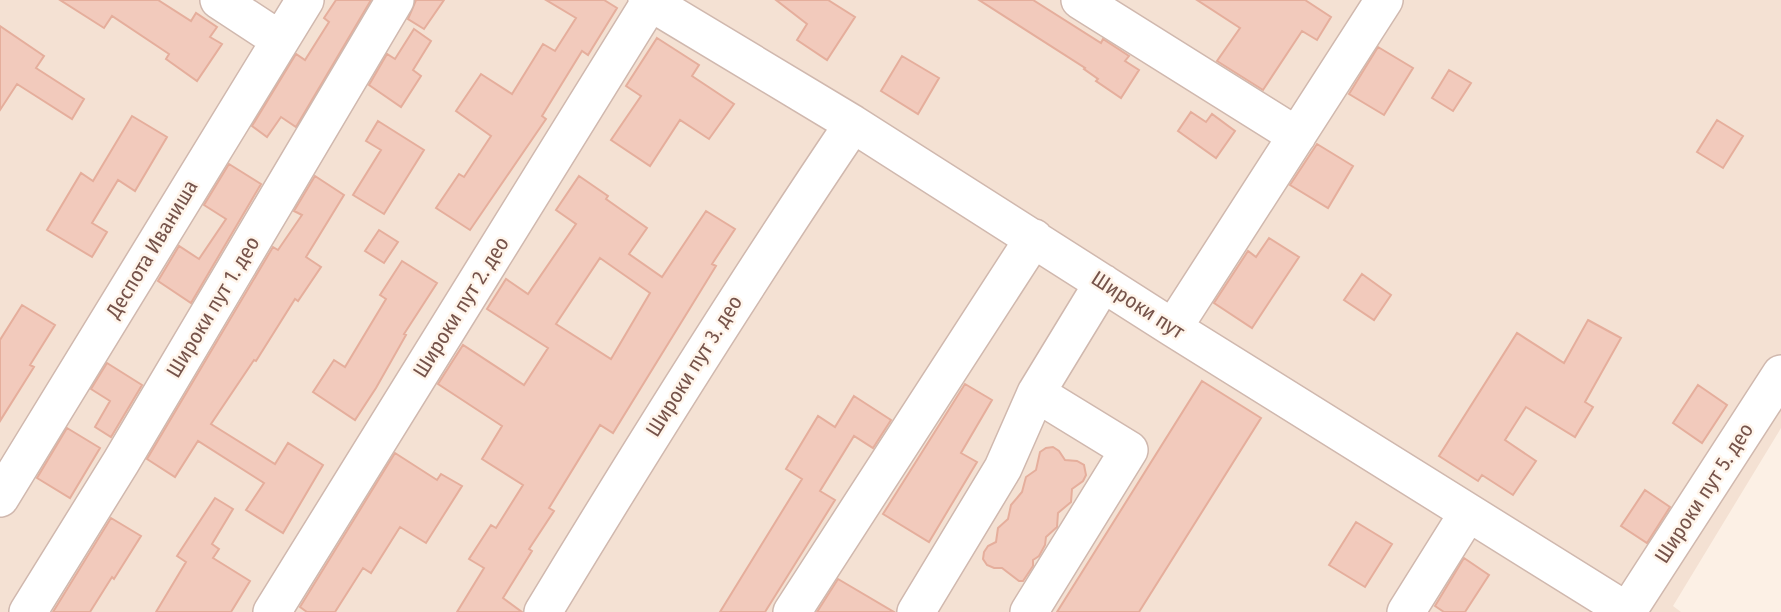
<svg xmlns="http://www.w3.org/2000/svg" width="1781" height="612" font-family="'Fira Sans Condensed',sans-serif">
<style>
.residential{fill:#f4e1d3}
.building{fill:#f2cabc;stroke:#e5ae9c;stroke-width:2;fill-rule:evenodd}
.lines{fill:none;stroke-linecap:round;stroke-linejoin:round}
.minor-casing{stroke:#d0b8ae;stroke-width:40}
.minor{stroke:#fff;stroke-width:37}
.labels{text-anchor:middle;stroke-width:5;stroke-linejoin:round;paint-order:stroke}
.street-label{font-size:21px;fill:#76534a;stroke:#fff5eb}
</style>
<rect width="100%" height="100%" fill="#fcf0e5"/>
<!-- residential -->
<path class="residential" d="M 0,0 L 1781,0 L 1781,428 L 1673,606 L 1681,612 L 0,612 Z"/>
<!-- building -->
<path class="building" d="M 60,0 L 158,0 L 191,21 L 196,13 L 217,27 L 210,37 L 222,44 L 197,81 L 166,59 L 169,54 L 112,16 L 104,28 Z
M 336,0 L 371,0 L 296,127 L 281,117 L 267,137 L 252,126 L 296,54 L 305,60 L 329,22 L 324,18 Z
M 416,0 L 444,0 L 424,29 L 408,19 Z
M 546,0 L 604,0 L 617,8 L 588,55 L 582,51 L 542,116 L 546,119 L 470,230 L 436,208 L 459,174 L 464,177 L 491,136 L 456,111 L 481,74 L 512,94 L 543,44 L 555,51 L 576,18 Z
M 776,0 L 828,0 L 855,17 L 827,60 L 797,40 L 807,24 Z
M 979,0 L 1033,0 L 1101,43 L 1103,39 L 1129,56 L 1125,61 L 1139,70 L 1121,98 L 1096,81 L 1098,79 L 1084,69 L 1085,68 Z
M 1197,0 L 1305,0 L 1331,17 L 1317,40 L 1302,31 L 1263,90 L 1217,61 L 1240,28 Z
M 0,26 L 44,56 L 36,68 L 84,99 L 72,119 L 17,84 L 0,110 Z
M 414,29 L 431,41 L 413,70 L 421,76 L 401,107 L 369,85 L 387,54 L 395,59 Z
M 657,38 L 699,65 L 692,76 L 734,104 L 709,139 L 680,120 L 650,166 L 611,140 L 641,96 L 626,86 Z
M 1378,47 L 1413,68 L 1384,115 L 1349,94 Z
M 902,56 L 939,78 L 918,114 L 881,91 Z
M 1449,70 L 1471,83 L 1453,111 L 1432,98 Z
M 1191,112 L 1206,122 L 1212,114 L 1235,131 L 1216,158 L 1178,131 Z
M 132,116 L 167,137 L 135,191 L 118,180 L 92,223 L 107,232 L 92,257 L 47,230 L 81,173 L 93,181 Z
M 1717,120 L 1743,136 L 1723,168 L 1697,152 Z
M 378,121 L 424,150 L 384,214 L 353,195 L 381,150 L 366,141 Z
M 1317,144 L 1353,166 L 1328,208 L 1290,185 Z
M 229,164 L 261,184 L 191,303 L 158,281 L 179,246 L 199,259 L 226,219 L 204,205 Z
M 315,176 L 344,195 L 306,257 L 321,267 L 298,301 L 295,299 L 256,361 L 254,360 L 211,424 L 275,464 L 288,443 L 323,465 L 283,533 L 246,510 L 264,483 L 198,441 L 175,477 L 147,459 L 273,247 L 278,250 L 302,215 L 294,211 Z
M 579,176 L 608,196 L 606,199 L 647,228 L 629,254 L 662,277 L 706,211 L 735,229 L 712,264 L 716,266 L 613,433 L 600,425 L 549,508 L 554,511 L 529,549 L 532,551 L 503,598 L 522,612 L 457,612 L 484,568 L 469,559 L 491,525 L 496,528 L 523,485 L 482,459 L 502,426 L 438,384 L 463,345 L 524,385 L 548,348 L 487,309 L 506,279 L 528,294 L 576,224 L 556,210 ZM 600,258 L 650,293 L 611,359 L 556,324 Z
M 379,230 L 398,242 L 384,263 L 365,251 Z
M 1269,238 L 1299,257 L 1252,328 L 1214,303 L 1248,251 L 1256,257 Z
M 402,261 L 437,283 L 404,334 L 406,335 L 376,388 L 355,420 L 313,392 L 334,360 L 345,367 L 386,299 L 380,295 Z
M 1362,274 L 1391,295 L 1374,320 L 1344,300 Z
M 22,305 L 55,325 L 30,365 L 34,367 L 0,421 L 0,340 Z
M 1588,320 L 1621,338 L 1585,402 L 1593,407 L 1575,437 L 1526,407 L 1505,440 L 1536,461 L 1513,495 L 1482,475 L 1478,481 L 1439,456 L 1517,333 L 1564,363 Z
M 107,363 L 142,385 L 111,437 L 95,427 L 110,401 L 91,389 Z
M 1202,381 L 1261,418 L 1139,612 L 1057,612 Z
M 965,384 L 992,400 L 961,453 L 977,462 L 929,542 L 883,514 Z
M 1698,385 L 1727,405 L 1702,443 L 1673,423 Z
M 854,396 L 891,420 L 873,448 L 854,436 L 820,491 L 835,500 L 765,612 L 720,612 L 802,479 L 786,469 L 818,416 L 835,427 Z
M 67,428 L 100,448 L 70,498 L 37,478 Z
M 1053,447 L 1059,451 L 1065,460 L 1077,461 L 1084,465 L 1086,475 L 1083,481 L 1072,489 L 1071,502 L 1058,513 L 1057,527 L 1046,537 L 1045,545 L 1039,556 L 1033,560 L 1033,566 L 1023,581 L 1019,581 L 1002,568 L 994,568 L 987,565 L 983,559 L 984,552 L 988,546 L 996,542 L 998,528 L 1008,519 L 1011,505 L 1022,492 L 1026,477 L 1036,470 L 1040,452 L 1046,448 Z
M 395,453 L 437,480 L 441,474 L 462,486 L 426,543 L 400,527 L 371,573 L 363,568 L 335,612 L 307,612 L 300,607 Z
M 1645,490 L 1670,507 L 1647,543 L 1621,526 Z
M 215,498 L 233,509 L 212,544 L 219,549 L 213,558 L 250,581 L 231,612 L 156,612 L 186,562 L 177,556 Z
M 111,518 L 141,536 L 114,579 L 112,577 L 90,612 L 53,612 Z
M 1356,522 L 1392,544 L 1365,587 L 1329,565 Z
M 1464,558 L 1489,575 L 1465,612 L 1444,612 L 1435,606 Z
M 838,579 L 894,612 L 817,612 Z"/>
<g class="lines">
<defs>
<path id="minor" d="M 219,0 L 280,40
M 647,0 L 853,124 L 1173,328 L 1628,612
M 1080,0 L 1297,136
M 1173,328 L 1384,0
M 0,498 L 305,0
M 28,612 L 121,462 L 395,0
M 272,612 L 650,2
M 543,612 C 643,447 745,284 853,124
M 792,612 L 1034,238
M 916,612 L 1003,468 L 1036,393 L 1103,283
M 1029,612 L 1129,450 L 1036,393
M 1406,612 L 1468,513
M 1627,612 L 1781,374"/>
</defs>
<!-- minor casing -->
<use href="#minor" class="minor-casing"/>
<!-- minor -->
<use href="#minor" class="minor"/>
</g>
<g class="labels">
<!-- street labels -->
<g class="street-label">
<text transform="translate(152 249) rotate(-59)" y="7">Деспота Иваниша</text>
<text transform="translate(1138 305) rotate(33)" y="7">Широки пут</text>
<text transform="translate(213 307) rotate(-59)" y="7">Широки пут 1. део</text>
<text transform="translate(461 307) rotate(-58)" y="7">Широки пут 2. део</text>
<text transform="translate(694 366) rotate(-58)" y="7">Широки пут 3. део</text>
<text transform="translate(1704 493) rotate(-57)" y="7">Широки пут 5. део</text>
</g>
</g>
</svg>
